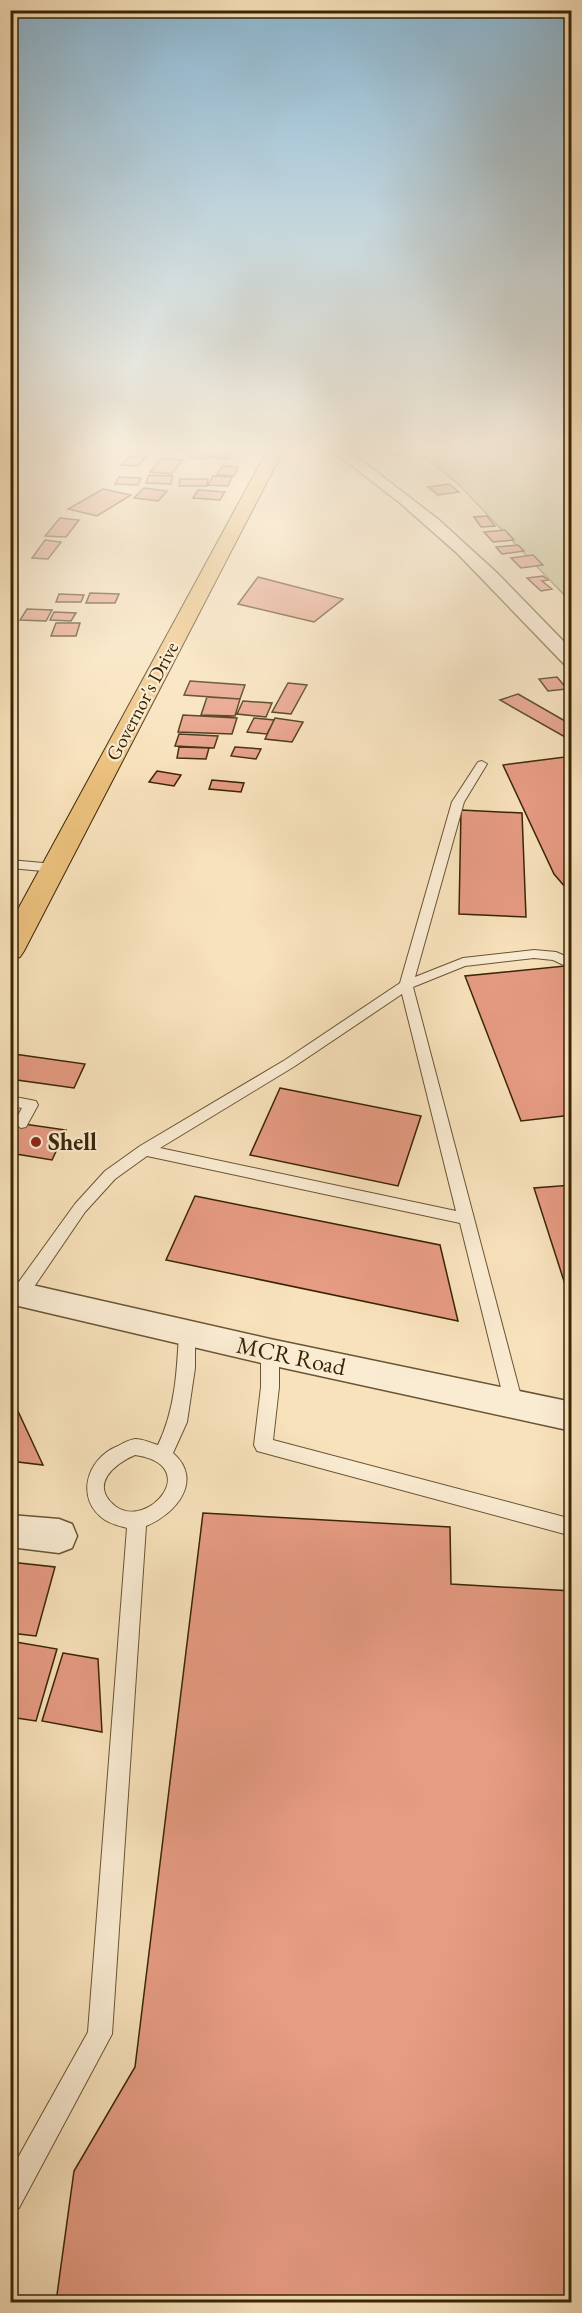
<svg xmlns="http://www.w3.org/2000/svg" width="582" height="2313" font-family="'EB Garamond',serif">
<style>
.green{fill:#c1c28e;stroke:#7d744a;stroke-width:1.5}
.building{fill:#e69b83;stroke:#392505;stroke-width:1.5}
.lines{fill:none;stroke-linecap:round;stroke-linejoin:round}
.lane-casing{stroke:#695433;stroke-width:2}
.street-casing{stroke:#695433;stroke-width:3}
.highway-casing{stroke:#392505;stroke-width:2}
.lane{fill:#faecd3;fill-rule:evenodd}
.street{fill:#faecd3;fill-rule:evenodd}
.highway{fill:#ecc17e;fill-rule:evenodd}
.poi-dot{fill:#8f2418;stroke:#faecd3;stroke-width:2}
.labels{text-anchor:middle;stroke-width:4.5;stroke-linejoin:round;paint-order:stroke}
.far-street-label{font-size:20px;fill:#392505;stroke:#faecd3}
.poi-label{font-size:24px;font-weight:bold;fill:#392505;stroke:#faecd3;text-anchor:start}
.street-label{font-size:24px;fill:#392505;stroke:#faecd3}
</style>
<rect width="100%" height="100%" fill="#f8e2bc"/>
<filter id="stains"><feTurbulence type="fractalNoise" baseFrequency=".00333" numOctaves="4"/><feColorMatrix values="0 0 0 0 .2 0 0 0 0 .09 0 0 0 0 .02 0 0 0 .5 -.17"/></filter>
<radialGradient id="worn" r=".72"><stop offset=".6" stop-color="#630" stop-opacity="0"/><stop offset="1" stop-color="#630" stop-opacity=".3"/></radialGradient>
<!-- green -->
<path class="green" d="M 417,451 L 571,451 L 571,599 L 568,599 L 458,484 Z"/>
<!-- building -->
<path class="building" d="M 214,451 L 233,451 L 227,459 L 210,457 Z
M 384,451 L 422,451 L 391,456 Z
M 193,452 L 211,453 L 206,459 L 188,458 Z
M 130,456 L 146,457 L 138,466 L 121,465 Z
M 162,458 L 183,460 L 171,474 L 150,472 Z
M 222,466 L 238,467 L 234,476 L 217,475 Z
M 149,475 L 173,476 L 171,484 L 146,483 Z
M 213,476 L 232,477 L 228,486 L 208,485 Z
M 119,477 L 141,478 L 138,485 L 115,484 Z
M 180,479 L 208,479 L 207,486 L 179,486 Z
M 449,484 L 459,492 L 438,495 L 428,487 Z
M 144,488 L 167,491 L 158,501 L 134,498 Z
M 103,489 L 131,495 L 97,516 L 68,509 Z
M 198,490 L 225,492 L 220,500 L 193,498 Z
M 487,516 L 495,526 L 481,527 L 474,517 Z
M 60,518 L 79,520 L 66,537 L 45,536 Z
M 505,530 L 514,540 L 493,542 L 484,532 Z
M 45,540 L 61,542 L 48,559 L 32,558 Z
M 518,545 L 524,551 L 502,554 L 496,547 Z
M 533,555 L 543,565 L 521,568 L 511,558 Z
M 543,576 L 548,580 L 542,581 L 552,589 L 541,591 L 527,578 Z
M 258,577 L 343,599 L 314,622 L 238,604 Z
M 90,593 L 119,594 L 115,603 L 86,603 Z
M 59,594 L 84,595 L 81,602 L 56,602 Z
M 27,609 L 52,610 L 46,621 L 20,620 Z
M 54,612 L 76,613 L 71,621 L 50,620 Z
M 56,623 L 80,623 L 76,636 L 51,636 Z
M 557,677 L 567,689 L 548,691 L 539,679 Z
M 190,681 L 245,685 L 240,699 L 184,695 Z
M 288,683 L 307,685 L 291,714 L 272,712 Z
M 518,694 L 572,725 L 572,741 L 500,700 Z
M 207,697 L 240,699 L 235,716 L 201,715 Z
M 243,701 L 272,703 L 266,717 L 237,714 Z
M 183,715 L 237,718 L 232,734 L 178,732 Z
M 254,718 L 274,720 L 267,734 L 247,732 Z
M 275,718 L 303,722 L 292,742 L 265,739 Z
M 179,734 L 218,736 L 214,748 L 175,746 Z
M 179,747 L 209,748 L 206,759 L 177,758 Z
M 235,747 L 261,749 L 256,759 L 231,756 Z
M 565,757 L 572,760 L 572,895 L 554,874 L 503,765 Z
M 157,771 L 181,775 L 174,786 L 149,782 Z
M 212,780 L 244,783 L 241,792 L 209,789 Z
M 461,810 L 522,813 L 526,917 L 459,914 Z
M 565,966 L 572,981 L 572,1115 L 521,1121 L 465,976 Z
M 14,1054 L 85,1064 L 74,1088 L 10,1079 L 10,1060 Z
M 280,1088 L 421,1116 L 398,1186 L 250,1155 Z
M 10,1122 L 66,1130 L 52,1160 L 10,1153 Z
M 572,1185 L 572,1306 L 534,1188 Z
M 195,1196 L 440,1245 L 458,1321 L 166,1260 Z
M 10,1394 L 43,1465 L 10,1461 Z
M 203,1513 L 450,1527 L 451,1584 L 572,1591 L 572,2302 L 56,2302 L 74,2171 L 135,2067 Z
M 10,1562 L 55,1567 L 36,1636 L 10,1633 Z
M 10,1641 L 57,1649 L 36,1721 L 10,1717 Z
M 63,1653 L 98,1659 L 102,1732 L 42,1721 Z"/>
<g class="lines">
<defs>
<path id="lane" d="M 482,761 L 487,764 L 464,802 L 415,977 L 463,958 L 534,950 L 556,952 L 572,959 L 572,969 L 553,960 L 534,958 L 465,966 L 413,987 L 523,1404 L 520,1409 L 514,1411 L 508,1409 L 505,1404 L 460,1223 L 147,1156 L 115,1179 L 85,1212 L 25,1300 L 19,1302 L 13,1300 L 11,1295 L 13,1290 L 75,1204 L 105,1171 L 140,1146 L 285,1060 L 400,983 L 452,802 L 478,762 ZM 402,994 L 456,1211 L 160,1148 L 295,1066 Z
M 10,860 L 54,864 L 60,868 L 54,872 L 10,868 Z
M 10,1096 L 36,1101 L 38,1105 L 26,1127 L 21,1128 L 14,1123 L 22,1108 L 10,1106 Z
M 187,1326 L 193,1328 L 195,1333 L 195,1368 L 187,1422 L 173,1453 C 204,1480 176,1514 146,1526 L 112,2034 L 19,2208 L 10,2212 L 10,2172 L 88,2032 L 127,1528 C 120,1526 111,1524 105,1520 C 74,1499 87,1458 118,1446 C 123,1443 129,1440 135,1439 C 143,1439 151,1443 158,1445 C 175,1410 177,1372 179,1333 L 181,1328 ZM 135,1455 C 204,1465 148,1531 115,1506 C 89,1485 114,1464 135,1455 Z
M 270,1345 L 276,1347 L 279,1352 L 279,1387 L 273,1440 L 572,1519 L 572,1536 L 257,1451 L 254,1445 L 261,1387 L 261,1352 L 264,1347 Z"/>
<path id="street" d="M 333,451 L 349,451 L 439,520 L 496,572 L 572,650 L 572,666 L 565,665 L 457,553 L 399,502 Z
M 10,1280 L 270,1339 L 572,1402 L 572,1431 L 270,1365 L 10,1304 Z
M 10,1515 L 59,1519 L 72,1524 L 77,1536 L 72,1548 L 59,1553 L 10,1547 Z"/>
<path id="highway" d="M 267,451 L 283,451 L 24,951 L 20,957 L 10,960 L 10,924 Z"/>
</defs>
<!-- lane casing -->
<use href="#lane" class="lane-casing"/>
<!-- street casing -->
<use href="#street" class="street-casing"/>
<!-- highway casing -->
<use href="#highway" class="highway-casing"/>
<!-- lane -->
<use href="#lane" class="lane"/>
<!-- street -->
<use href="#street" class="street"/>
<!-- highway -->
<use href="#highway" class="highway"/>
</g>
<!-- sky -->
<linearGradient id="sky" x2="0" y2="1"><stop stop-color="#8bb8d4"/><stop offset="0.58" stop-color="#fcf2e1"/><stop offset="1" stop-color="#fcf2e1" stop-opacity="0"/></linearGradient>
<rect width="582" height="775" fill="url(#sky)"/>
<!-- markers -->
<circle class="poi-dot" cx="36" cy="1142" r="6"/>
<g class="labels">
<!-- far-street labels -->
<g class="far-street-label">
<text transform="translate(142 701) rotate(-62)" y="7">Governor's Drive</text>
</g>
<!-- poi labels -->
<g class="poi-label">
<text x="48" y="1150">Shell</text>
</g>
<!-- street labels -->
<g class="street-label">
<text transform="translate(291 1356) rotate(12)" y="8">MCR Road</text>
</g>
</g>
<!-- margin -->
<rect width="582" height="2313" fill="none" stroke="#f8e2bc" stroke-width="36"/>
<rect x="12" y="12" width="558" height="2289" fill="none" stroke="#392505" stroke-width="3"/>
<rect x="18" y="18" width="546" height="2277" fill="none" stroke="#392505" stroke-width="1.5"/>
<rect width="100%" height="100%" filter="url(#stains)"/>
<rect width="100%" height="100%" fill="url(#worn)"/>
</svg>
